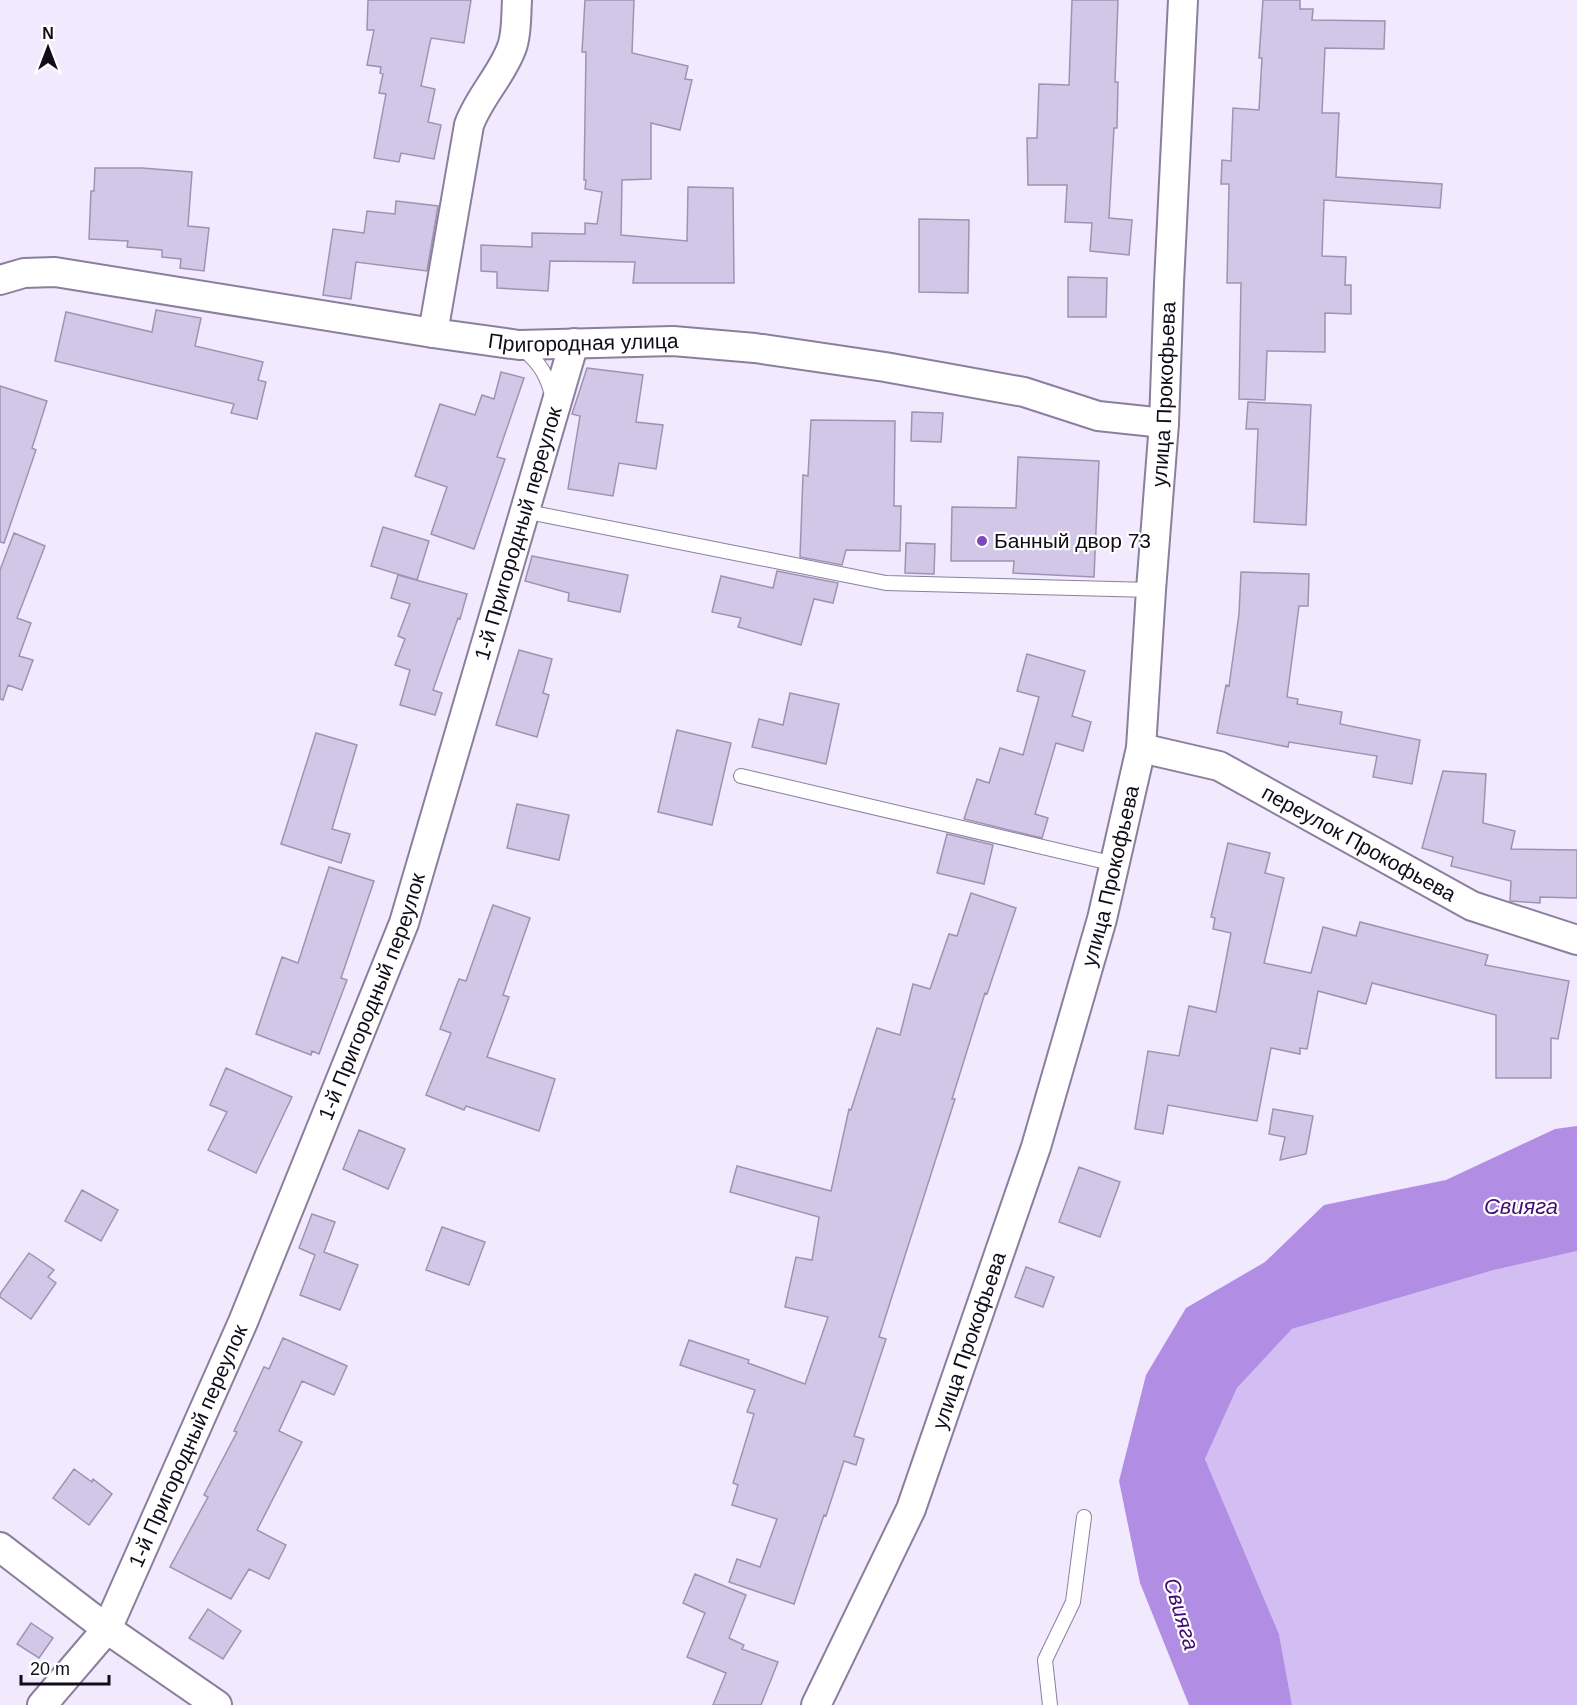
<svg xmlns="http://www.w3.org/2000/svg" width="1577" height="1705" font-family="Arial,sans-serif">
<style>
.green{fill:#d2bef3}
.water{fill:#b18ee4}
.building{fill:#d3c7e8;stroke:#9e93b2;stroke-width:1.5}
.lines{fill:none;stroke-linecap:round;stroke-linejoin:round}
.service-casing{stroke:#8a7f9d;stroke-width:16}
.minor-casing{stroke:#8a7f9d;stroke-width:32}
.service{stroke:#fff;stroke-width:14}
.minor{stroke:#fff;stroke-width:28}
.poi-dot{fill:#7d46bd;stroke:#fff;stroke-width:2}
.labels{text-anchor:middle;stroke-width:4.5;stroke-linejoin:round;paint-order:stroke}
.street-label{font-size:21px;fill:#110d18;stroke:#fff}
.poi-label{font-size:21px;fill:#110d18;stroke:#fff;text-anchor:start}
.water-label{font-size:22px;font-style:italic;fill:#440c74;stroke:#fff}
</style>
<rect width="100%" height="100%" fill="#f1e9fe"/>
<!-- green -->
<path class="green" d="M 1577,1251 L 1577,1705 L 1292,1705 L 1279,1634 L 1205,1459 L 1237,1388 L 1292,1329 L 1494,1270 Z"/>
<!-- water -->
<path class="water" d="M 1577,1126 L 1577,1251 L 1494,1270 L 1292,1329 L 1237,1388 L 1205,1459 L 1279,1634 L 1292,1705 L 1189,1705 L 1140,1583 L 1119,1481 L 1146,1375 L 1186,1308 L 1265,1262 L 1324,1205 L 1446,1180 L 1555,1129 Z"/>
<!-- building -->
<path class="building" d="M 368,0 L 471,0 L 464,43 L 431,38 L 421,86 L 435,89 L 428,122 L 441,125 L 434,159 L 401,153 L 399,162 L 374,158 L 386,94 L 379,93 L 383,74 L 380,73 L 381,67 L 367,65 L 374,30 L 367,30 Z
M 585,0 L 634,0 L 632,53 L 688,66 L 685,79 L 692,80 L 680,130 L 651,123 L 651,179 L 622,180 L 621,235 L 687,241 L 688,187 L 733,188 L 734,283 L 633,283 L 635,262 L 550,261 L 548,291 L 497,288 L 497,272 L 481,271 L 481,245 L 532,247 L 532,233 L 585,234 L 585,223 L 597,224 L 602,192 L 585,189 L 586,180 L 584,180 L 586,52 L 582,52 Z
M 1072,0 L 1118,0 L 1115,82 L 1118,82 L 1117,128 L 1114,128 L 1109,218 L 1132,220 L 1129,255 L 1090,251 L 1092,223 L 1065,222 L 1067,185 L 1028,185 L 1027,138 L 1037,138 L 1039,84 L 1069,85 Z
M 1263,0 L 1300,0 L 1300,9 L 1313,9 L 1312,20 L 1385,21 L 1384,49 L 1325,48 L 1322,113 L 1339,113 L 1336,177 L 1442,184 L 1440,208 L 1324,200 L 1322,256 L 1346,257 L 1345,285 L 1351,285 L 1351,314 L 1325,313 L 1325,352 L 1267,351 L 1265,400 L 1239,399 L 1241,283 L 1227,283 L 1229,184 L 1221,184 L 1222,160 L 1231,161 L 1233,108 L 1259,110 L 1262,58 L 1259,58 Z
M 95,168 L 142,168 L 192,172 L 188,226 L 209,228 L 204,271 L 180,268 L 181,259 L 162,257 L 162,250 L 127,247 L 128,241 L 89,239 L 91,191 L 94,191 Z
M 396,201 L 438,206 L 427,271 L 356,262 L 351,299 L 323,295 L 333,229 L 364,233 L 367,211 L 395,214 Z
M 919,219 L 969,220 L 968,293 L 919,292 Z
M 1068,277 L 1107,278 L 1106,317 L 1068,317 Z
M 156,310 L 201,318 L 195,346 L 263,362 L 258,380 L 266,382 L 257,419 L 231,413 L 234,404 L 55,361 L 66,312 L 152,332 Z
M 587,368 L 643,375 L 636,422 L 663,425 L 656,469 L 619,463 L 613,496 L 568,489 L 580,416 L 572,414 Z
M 501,372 L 524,378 L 497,457 L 505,459 L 474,549 L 431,534 L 447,487 L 415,476 L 440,404 L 475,415 L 482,395 L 494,399 Z
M 0,386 L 47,401 L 32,448 L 36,450 L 4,543 L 0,542 Z
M 1248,402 L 1311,405 L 1306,525 L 1254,522 L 1258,429 L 1246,429 Z
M 912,412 L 943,413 L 941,442 L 911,441 Z
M 811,420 L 895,421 L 894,506 L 901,506 L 900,551 L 846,550 L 842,565 L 800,557 L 803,475 L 808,476 Z
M 1018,457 L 1099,461 L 1094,577 L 1013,573 L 1014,561 L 951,561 L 952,507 L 1016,508 Z
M 383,527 L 429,541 L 417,580 L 371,566 Z
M 14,533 L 45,546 L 17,618 L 31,623 L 19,656 L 33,660 L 22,690 L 8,685 L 3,700 L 0,699 L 0,570 Z
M 906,543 L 935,544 L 934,574 L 905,573 Z
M 532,556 L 628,575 L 620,612 L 568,601 L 569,593 L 525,581 Z
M 777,571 L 838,583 L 833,603 L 814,599 L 801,645 L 738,627 L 741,618 L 712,612 L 721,576 L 773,588 Z
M 1241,572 L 1309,574 L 1308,606 L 1299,606 L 1287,697 L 1298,699 L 1297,704 L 1342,712 L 1340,724 L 1420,740 L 1412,784 L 1373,777 L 1377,756 L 1289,742 L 1288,747 L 1217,733 L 1226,685 L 1229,686 L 1239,614 Z
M 398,575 L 467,594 L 460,619 L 458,618 L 433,690 L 442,693 L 435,715 L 400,705 L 410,670 L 395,665 L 405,639 L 398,636 L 410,604 L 391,598 Z
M 519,650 L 552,659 L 543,693 L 549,695 L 537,737 L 496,725 Z
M 1027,654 L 1085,671 L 1072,716 L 1091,722 L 1083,751 L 1056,743 L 1035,814 L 1048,818 L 1042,838 L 964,819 L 977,779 L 989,783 L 1000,748 L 1023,755 L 1039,697 L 1017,691 Z
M 790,693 L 839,704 L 826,764 L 752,747 L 759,719 L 783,725 Z
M 677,730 L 731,743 L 712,825 L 658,812 Z
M 316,733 L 357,745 L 332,829 L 350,834 L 341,863 L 281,844 Z
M 1443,771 L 1486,774 L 1483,823 L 1515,831 L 1511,849 L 1577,850 L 1577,898 L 1540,897 L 1540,903 L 1510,901 L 1511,881 L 1451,866 L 1453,857 L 1422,848 Z
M 517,804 L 569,815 L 559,860 L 507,848 Z
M 947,834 L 993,845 L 984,884 L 937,873 Z
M 1228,843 L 1270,853 L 1265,873 L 1284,878 L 1264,963 L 1311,973 L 1323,927 L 1356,936 L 1360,922 L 1488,955 L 1485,965 L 1569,981 L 1558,1039 L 1551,1038 L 1551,1078 L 1496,1078 L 1496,1015 L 1372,983 L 1366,1004 L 1318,991 L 1307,1049 L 1300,1048 L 1300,1054 L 1271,1048 L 1257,1121 L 1168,1105 L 1163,1134 L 1135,1129 L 1148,1051 L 1179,1056 L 1189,1006 L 1216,1012 L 1231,933 L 1213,929 L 1215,918 L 1211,917 Z
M 329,867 L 374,881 L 341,978 L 347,980 L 319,1054 L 312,1051 L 311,1055 L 256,1034 L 282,957 L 298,963 Z
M 971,893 L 1016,908 L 987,994 L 985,993 L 952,1099 L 955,1099 L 879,1337 L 886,1339 L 854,1436 L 864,1439 L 856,1465 L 844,1461 L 826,1516 L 824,1515 L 794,1604 L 729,1582 L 737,1559 L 760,1567 L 777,1519 L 732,1505 L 738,1485 L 733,1483 L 754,1414 L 747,1412 L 755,1390 L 680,1365 L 689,1340 L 749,1360 L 748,1363 L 805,1384 L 828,1317 L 785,1307 L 796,1257 L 812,1260 L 819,1217 L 730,1192 L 737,1166 L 831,1191 L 849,1109 L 851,1110 L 877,1028 L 900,1035 L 913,984 L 930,989 L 949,934 L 957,936 Z
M 493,905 L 530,918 L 503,995 L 509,997 L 487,1057 L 555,1079 L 539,1131 L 466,1106 L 464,1110 L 426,1095 L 451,1033 L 440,1029 L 459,979 L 466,981 Z
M 226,1068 L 292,1097 L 256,1173 L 208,1150 L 227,1112 L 210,1105 Z
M 1273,1109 L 1313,1116 L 1306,1154 L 1280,1160 L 1285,1137 L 1269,1134 Z
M 359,1130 L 405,1149 L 388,1189 L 343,1169 Z
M 1079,1167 L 1120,1182 L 1100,1237 L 1059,1222 Z
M 82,1190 L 118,1210 L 101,1241 L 65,1221 Z
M 312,1214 L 335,1222 L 324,1252 L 358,1265 L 340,1310 L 300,1295 L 315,1255 L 299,1248 Z
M 442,1227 L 485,1242 L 469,1285 L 426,1270 Z
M 29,1253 L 54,1270 L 48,1277 L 56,1283 L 31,1319 L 0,1297 L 0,1294 Z
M 1026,1267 L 1054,1277 L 1043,1307 L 1015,1297 Z
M 283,1338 L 347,1366 L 334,1395 L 302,1381 L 279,1431 L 302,1442 L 257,1530 L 286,1545 L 269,1579 L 249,1569 L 231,1599 L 170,1567 L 208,1497 L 204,1495 L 237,1432 L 234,1431 L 264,1367 L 269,1369 Z
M 74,1469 L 92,1482 L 93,1479 L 112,1494 L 89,1525 L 53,1498 Z
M 695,1574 L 746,1595 L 729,1638 L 744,1645 L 742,1649 L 778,1662 L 761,1705 L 713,1705 L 726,1673 L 687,1657 L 705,1613 L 683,1603 Z
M 208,1609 L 241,1631 L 223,1659 L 189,1638 Z
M 31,1623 L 53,1638 L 39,1658 L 17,1644 Z"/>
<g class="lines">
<defs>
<path id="service" d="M 522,348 C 540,363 548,376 553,399
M 523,511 L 886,583 L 1151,590
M 741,776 L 1115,864
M 1050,1705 L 1045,1660 L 1073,1602 L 1084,1517"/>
<g id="minor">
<path id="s1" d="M 0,280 L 24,273 L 55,272 L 433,333 L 519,345 L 673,341 L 755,348 L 885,367 L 1024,392 L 1098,416 L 1164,423"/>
<path d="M 433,333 L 469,125 C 479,97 502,75 512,47 C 517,33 516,14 517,0"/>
<path id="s2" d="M 1141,748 L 1219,766 L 1472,906 L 1577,940"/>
<path d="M 0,1547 L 107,1629 L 217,1705"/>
<path id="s3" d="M 42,1705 L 107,1629 L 243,1322 L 404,923 L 574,343"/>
<path id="s4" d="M 816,1705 L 911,1509 L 1036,1147 L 1102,919 L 1141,748 L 1151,590 L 1164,423 L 1169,283 L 1183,0"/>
</g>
</defs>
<!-- service casing -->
<use href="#service" class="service-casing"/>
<!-- minor casing -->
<use href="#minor" class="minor-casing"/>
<!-- service -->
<use href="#service" class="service"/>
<!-- minor -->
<use href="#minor" class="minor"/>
</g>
<!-- markers -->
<circle class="poi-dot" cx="982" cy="541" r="6"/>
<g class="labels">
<!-- street labels -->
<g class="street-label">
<text dy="7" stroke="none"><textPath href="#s1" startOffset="590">Пригородная улица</textPath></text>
<text dy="7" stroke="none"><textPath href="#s4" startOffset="1368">улица Прокофьева</textPath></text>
<text dy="7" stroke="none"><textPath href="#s3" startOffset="1272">1-й Пригородный переулок</textPath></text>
<text dy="7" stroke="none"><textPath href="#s2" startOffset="240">переулок Прокофьева</textPath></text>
<text dy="7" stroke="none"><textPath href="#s4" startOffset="882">улица Прокофьева</textPath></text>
<text dy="7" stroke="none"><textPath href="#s3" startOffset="786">1-й Пригородный переулок</textPath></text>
<text dy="7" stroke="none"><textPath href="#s4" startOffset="396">улица Прокофьева</textPath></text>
<text dy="7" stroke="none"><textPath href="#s3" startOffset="300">1-й Пригородный переулок</textPath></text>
</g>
<!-- poi labels -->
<g class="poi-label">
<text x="994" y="548">Банный двор 73</text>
</g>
<!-- water labels -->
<g class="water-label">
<text x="1521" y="1214">Свияга</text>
<text transform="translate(1182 1614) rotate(73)" y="8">Свияга</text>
</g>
</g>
<!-- north arrow -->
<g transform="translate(48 48)" stroke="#ffffff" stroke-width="4.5" paint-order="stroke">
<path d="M0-4.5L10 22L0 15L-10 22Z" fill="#110d18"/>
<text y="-9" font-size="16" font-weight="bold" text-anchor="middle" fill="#110d18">N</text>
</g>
<!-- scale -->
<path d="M21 1675v9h88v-9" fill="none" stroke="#110d18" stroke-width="3"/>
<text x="30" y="1675" font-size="18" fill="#110d18" stroke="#ffffff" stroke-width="4.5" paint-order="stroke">20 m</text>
</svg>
